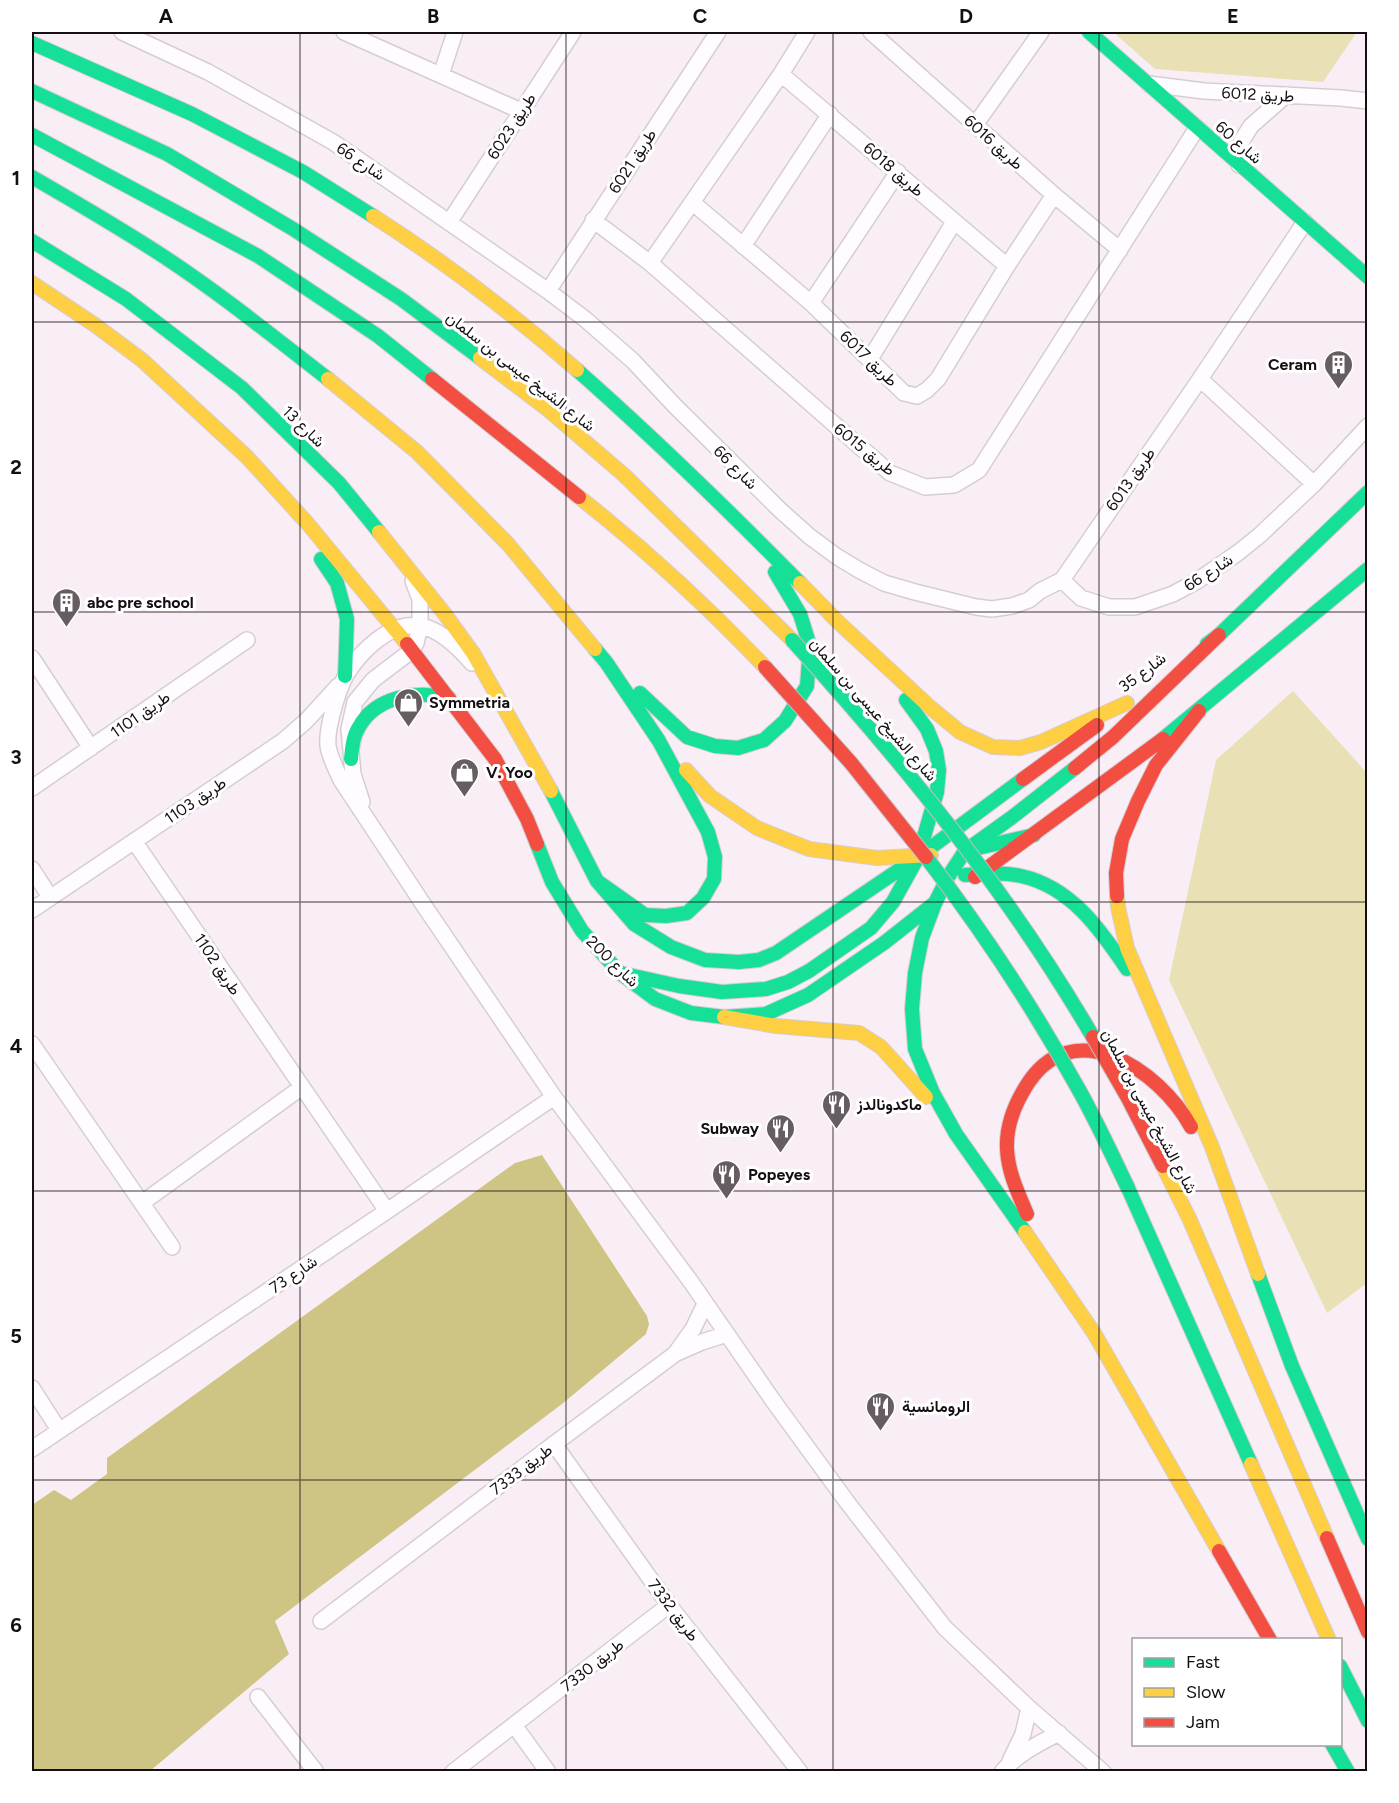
<svg xmlns="http://www.w3.org/2000/svg" width="1399" height="1803" font-family="Figtree,Vazirmatn,sans-serif">
<style>
.green{fill:#e9e0b6}
.water{fill:#cec585}
.lines{fill:none;stroke-linecap:round;stroke-linejoin:round}
.street-casing{stroke:#d6cdd3;stroke-width:18}
.fast-casing{stroke:#d6cdd3;stroke-width:16}
.slow-casing{stroke:#d6cdd3;stroke-width:16}
.jam-casing{stroke:#d6cdd3;stroke-width:16}
.street{stroke:#fefcfe;stroke-width:15}
.fast{stroke:#16e098;stroke-width:14}
.slow{stroke:#ffcf43;stroke-width:14}
.jam{stroke:#f24e42;stroke-width:14}
.fast-bridge-casing{stroke:#c7bbc3;stroke-width:16;stroke-linecap:butt}
.jam-bridge-casing{stroke:#c7bbc3;stroke-width:16;stroke-linecap:butt}
.fast-bridge{stroke:#16e098;stroke-width:14}
.jam-bridge{stroke:#f24e42;stroke-width:14}
.grid{fill:none;stroke:#150f13;stroke-width:1.5;stroke-opacity:0.55}
.labels{text-anchor:middle;stroke-width:6;stroke-linejoin:round;paint-order:stroke}
.street-label{font-size:16px;fill:#150f13;stroke:#fff}
.poi-label{font-size:16px;font-weight:bold;fill:#150f13;stroke:#fff;text-anchor:start}
.neatline{fill:none;stroke:#150f13;stroke-width:2}
.grid-label{font-size:20px;text-anchor:middle;font-weight:bold;fill:#150f13}
</style>
<rect width="100%" height="100%" fill="#faeef6"/>
<!-- green -->
<path class="green" d="M 1113,32 L 1357,32 L 1323,82 L 1155,69 Z
M 1293,691 L 1367,773 L 1367,1283 L 1327,1313 L 1169,980 L 1216,760 Z"/>
<!-- water -->
<path class="water" d="M 542,1155 L 647,1316 L 649,1324 L 646,1334 L 562,1404 L 275,1621 L 289,1654 L 150,1771 L 32,1771 L 32,1505 L 54,1490 L 71,1500 L 107,1474 L 107,1458 L 515,1163 Z"/>
<g class="lines">
<defs>
<path id="street" d="M 122,32 L 208,72 L 333,142 L 548,291 L 585,319 L 633,361 L 674,405 L 780,510 L 809,536 L 836,556 L 859,570 L 884,583 L 915,592 L 976,607 L 992,609 L 1012,606 L 1029,600 L 1040,591 L 1062,580 L 1200,379 L 1305,222
M 344,32 L 521,111
M 871,32 L 1054,195 L 1120,250
M 781,74 L 1007,266
M 441,75 L 455,32
M 1149,84 L 1204,91 L 1341,98 L 1368,101
M 975,125 L 1041,32
M 1239,165 L 1241,142 L 1251,126 L 1285,96
M 693,203 L 811,303 L 904,393 L 917,396 L 927,390 L 938,379 L 1007,266 L 1054,195
M 593,220 L 650,263 L 890,473 L 925,487 L 954,485 L 979,470 L 1197,128
M 450,221 L 573,32
M 743,246 L 830,114
M 650,263 L 781,74 L 807,32
M 548,291 L 718,32
M 811,303 L 898,172
M 870,359 L 954,222
M 1200,379 L 1314,484
M 1062,580 L 1081,598 L 1109,607 L 1135,607 L 1173,594 L 1197,581 L 1239,552 L 1260,535 L 1314,484 L 1368,426
M 32,658 L 91,748
M 472,663 C 459,648 440,629 420,626 C 390,621 360,652 346,675 C 338,690 326,729 328,746 C 330,758 336,769 341,780 L 425,907 L 554,1097 L 691,1282 L 774,1402 L 847,1502 L 945,1628 L 1029,1708 L 1103,1772
M 32,788 L 247,640
M 362,802 L 353,774 L 349,729 L 355,702 L 373,680 L 411,651 L 416,643 L 420,626 L 420,599 L 413,581
M 134,841 L 387,1211
M 32,869 L 50,897
M 32,910 L 283,741 L 306,721 L 338,686
M 32,1044 L 172,1247
M 142,1203 L 302,1087
M 677,1353 L 702,1342 L 727,1334
M 32,1388 L 59,1430
M 554,1444 L 669,1605 L 800,1772
M 32,1449 L 387,1211 L 554,1097
M 321,1621 L 554,1444 L 675,1354 L 693,1329 L 705,1304
M 258,1697 L 316,1772
M 514,1725 L 548,1772
M 1010,1761 L 1023,1734 L 1029,1708
M 453,1772 L 669,1605
M 1002,1772 C 1017,1754 1038,1744 1059,1733"/>
<path id="fast" d="M 1089,32 L 1368,277
M 32,43 L 192,114 L 303,172 L 373,216
M 32,91 L 167,154 L 293,229 L 401,299 L 480,358
M 32,135 L 258,256 L 378,336 L 432,379
M 32,177 C 77,203 122,229 166,258 C 222,295 275,338 328,379
M 32,241 L 126,299 L 242,388 L 339,483 L 379,532
M 577,370 C 654,438 728,510 800,583
M 321,559 L 337,583 L 347,619 L 345,676
M 1207,644 L 1219,635 L 1368,492
M 595,649 L 606,662 L 659,741 L 708,832 L 715,857 L 714,879 L 703,898 L 687,913 L 666,916 L 645,915 L 597,881
M 640,693 L 687,737 L 715,746 L 738,748 L 764,740 L 785,721 L 807,686 L 810,646 L 800,614 L 775,572
M 1163,739 L 1368,569
M 351,759 C 352,748 353,736 359,727 C 376,696 418,690 449,698
M 551,791 L 597,881 L 634,924 L 671,947 L 705,960 L 739,962 L 759,960 L 776,953 L 918,857 L 1023,779
M 537,844 L 552,882 L 582,931 L 620,973 L 655,999 L 691,1013 L 724,1017 L 766,1014 L 808,995 L 884,943 L 936,902
M 978,848 L 1034,835
M 965,875 C 984,874 1003,872 1021,876 C 1071,887 1100,929 1127,969
M 620,973 L 679,986 L 722,992 L 766,989 L 788,982 L 809,971 L 871,928 L 893,902 L 918,857 L 937,792 L 939,770 L 936,751 L 927,729 L 906,700
M 1128,1188 L 1251,1464
M 1025,1232 L 956,1134 L 933,1093 L 915,1049 L 912,1009 L 915,973 L 922,938 L 935,903 L 948,877 L 965,851 L 1011,818 L 1075,768
M 1258,1274 L 1292,1366 L 1368,1539
M 1340,1666 L 1368,1721
M 1332,1744 L 1348,1772"/>
<path id="slow" d="M 373,216 C 445,262 513,314 577,370
M 32,283 L 95,325 L 142,360 L 247,457 L 308,524 L 407,644
M 480,358 L 546,408 L 624,475 L 792,640
M 328,379 L 417,452 L 508,544 L 595,649
M 579,497 C 645,549 707,606 765,667
M 379,532 L 444,613 L 473,653 L 551,791
M 800,583 L 837,621 L 931,708 L 960,732 L 993,747 L 1020,748 L 1041,742 L 1127,703
M 686,770 L 710,796 L 757,828 L 809,849 L 877,858 L 931,855
M 1117,896 L 1118,907 L 1127,948 L 1212,1147 L 1258,1274
M 724,1017 L 776,1026 L 859,1033 L 881,1047 L 926,1097
M 1163,1166 L 1189,1218 L 1327,1538
M 1025,1232 L 1094,1333 L 1219,1551
M 1251,1464 L 1329,1640"/>
<path id="jam" d="M 432,379 L 579,497
M 407,644 L 495,759 L 527,819 L 537,844
M 1075,768 L 1113,737 L 1219,635
M 1023,779 L 1097,725
M 975,877 L 1163,739
M 1117,896 L 1116,873 L 1122,839 L 1138,801 L 1156,765 L 1199,711
M 1027,1214 C 1018,1193 1008,1172 1007,1149 C 1006,1127 1014,1106 1025,1088 C 1071,1010 1159,1069 1191,1127
M 1327,1538 L 1368,1632
M 1219,1551 L 1270,1640"/>
</defs>
<!-- street casing -->
<use href="#street" class="street-casing"/>
<!-- fast casing -->
<use href="#fast" class="fast-casing"/>
<!-- slow casing -->
<use href="#slow" class="slow-casing"/>
<!-- jam casing -->
<use href="#jam" class="jam-casing"/>
<!-- street -->
<use href="#street" class="street"/>
<!-- fast -->
<use href="#fast" class="fast"/>
<!-- slow -->
<use href="#slow" class="slow"/>
<!-- jam -->
<use href="#jam" class="jam"/>
<defs>
<path id="fast-bridge" d="M 792,640 C 904,763 1009,893 1093,1037
M 926,857 C 982,930 1034,1009 1079,1090 C 1097,1122 1112,1155 1128,1188"/>
<path id="jam-bridge" d="M 765,667 L 851,763 L 926,857
M 1093,1037 L 1128,1098 L 1163,1166"/>
</defs>
<!-- fast-bridge casing -->
<use href="#fast-bridge" class="fast-bridge-casing"/>
<!-- jam-bridge casing -->
<use href="#jam-bridge" class="jam-bridge-casing"/>
<!-- fast-bridge -->
<use href="#fast-bridge" class="fast-bridge"/>
<!-- jam-bridge -->
<use href="#jam-bridge" class="jam-bridge"/>
</g>
<!-- grid -->
<path class="grid" d="M 300,32 L 300,1772M 566,32 L 566,1772M 833,32 L 833,1772M 1099,32 L 1099,1772M 32,322 L 1368,322M 32,612 L 1368,612M 32,902 L 1368,902M 32,1191 L 1368,1191M 32,1480 L 1368,1480"/>
<!-- icons -->
<defs>
<symbol id="building-pin" viewBox="-11 -11 22 30"><path d="M0 17L-7.5 6A9.5 9.5 0 1 1 7.5 6Z" fill="#655d62" stroke="#fff"/><path d="M-4-6H4V6H1V3H-1V6H-4ZM-2.5-4.3h1.7v1.8h-1.7ZM.8-4.3h1.7v1.8H.8ZM-2.5-1h1.7V.8h-1.7ZM.8-1h1.7V.8H.8Z" fill="#fff"/></symbol>
<symbol id="shop-pin" viewBox="-11 -11 22 30"><path d="M0 17L-7.5 6A9.5 9.5 0 1 1 7.5 6Z" fill="#655d62" stroke="#fff"/><path d="M-5-2.5h2.3a2.7 3.5 0 0 1 5.4 0H5L5.5 6h-11ZM-1.5-2.5h3a1.5 2.3 0 0 0-3 0Z" fill="#fff"/></symbol>
<symbol id="restaurant-pin" viewBox="-11 -11 22 30"><path d="M0 17L-7.5 6A9.5 9.5 0 1 1 7.5 6Z" fill="#655d62" stroke="#fff"/><path d="M-5-6h1v4h1v-4h1v4h1v-4h1v5L-1.5 .5V6h-2V.5L-5-1ZM5-6V6H3V1.5H1.5Q1.5-4 5-6Z" fill="#fff"/></symbol>
</defs>
<g fill-rule="evenodd">
<use href="#building-pin" x="1322" y="348" width="33" height="45"/>
<use href="#building-pin" x="50" y="586" width="33" height="45"/>
<use href="#shop-pin" x="392" y="686" width="33" height="45"/>
<use href="#shop-pin" x="448" y="756" width="33" height="45"/>
<use href="#restaurant-pin" x="820" y="1088" width="33" height="45"/>
<use href="#restaurant-pin" x="764" y="1112" width="33" height="45"/>
<use href="#restaurant-pin" x="710" y="1158" width="33" height="45"/>
<use href="#restaurant-pin" x="864" y="1390" width="33" height="45"/>
</g>
<g class="labels">
<!-- street labels -->
<g class="street-label">
<text transform="translate(1258 94) rotate(3)" y="6">طريق 6012</text>
<text transform="translate(511 126) rotate(-57)" y="6">طريق 6023</text>
<text transform="translate(994 142) rotate(42)" y="6">طريق 6016</text>
<text transform="translate(1239 142) rotate(41)" y="6">شارع 60</text>
<text transform="translate(361 161) rotate(34)" y="6">شارع 66</text>
<text transform="translate(632 161) rotate(-57)" y="6">طريق 6021</text>
<text transform="translate(894 169) rotate(41)" y="6">طريق 6018</text>
<text transform="translate(869 358) rotate(44)" y="6">طريق 6017</text>
<text transform="translate(521 371) rotate(38)" y="6">شارع الشيخ عيسى بن سلمان</text>
<text transform="translate(304 426) rotate(44)" y="6">شارع 13</text>
<text transform="translate(865 449) rotate(39)" y="6">طريق 6015</text>
<text transform="translate(736 467) rotate(45)" y="6">شارع 66</text>
<text transform="translate(1130 479) rotate(-55)" y="6">طريق 6013</text>
<text transform="translate(1208 572) rotate(-33)" y="6">شارع 66</text>
<text transform="translate(1142 672) rotate(-37)" y="6">شارع 35</text>
<text transform="translate(874 709) rotate(49)" y="6">شارع الشيخ عيسى بن سلمان</text>
<text transform="translate(140 714) rotate(-35)" y="6">طريق 1101</text>
<text transform="translate(195 800) rotate(-34)" y="6">طريق 1103</text>
<text transform="translate(613 961) rotate(44)" y="6">شارع 200</text>
<text transform="translate(218 964) rotate(56)" y="6">طريق 1102</text>
<text transform="translate(1150 1111) rotate(62)" y="6">شارع الشيخ عيسى بن سلمان</text>
<text transform="translate(293 1274) rotate(-34)" y="6">شارع 73</text>
<text transform="translate(521 1469) rotate(-37)" y="6">طريق 7333</text>
<text transform="translate(674 1610) rotate(53)" y="6">طريق 7332</text>
<text transform="translate(592 1665) rotate(-38)" y="6">طريق 7330</text>
</g>
<!-- poi labels -->
<g class="poi-label">
<text x="1317" y="370" text-anchor="end">Ceram</text>
<text x="87" y="608">abc pre school</text>
<text x="429" y="708">Symmetria</text>
<text x="486" y="778">V. Yoo</text>
<text x="857" y="1110">ماكدونالدز</text>
<text x="759" y="1134" text-anchor="end">Subway</text>
<text x="748" y="1180">Popeyes</text>
<text x="902" y="1412">الرومانسية</text>
</g>
</g>
<!-- border -->
<rect width="1399" height="1803" fill="none" stroke="#ffffff" stroke-width="66"/>
<!-- legend -->
<rect x="1132" y="1638" width="210" height="108" fill="#ffffff" stroke="#a19fa1" stroke-width="1.5"/>
<rect x="1144" y="1658" width="30" height="9" fill="#16e098" stroke="#a19fa1" stroke-width="1.5"/>
<text x="1186" y="1668" font-size="18" fill="#150f13">Fast</text>
<rect x="1144" y="1688" width="30" height="9" fill="#ffcf43" stroke="#a19fa1" stroke-width="1.5"/>
<text x="1186" y="1698" font-size="18" fill="#150f13">Slow</text>
<rect x="1144" y="1718" width="30" height="9" fill="#f24e42" stroke="#a19fa1" stroke-width="1.5"/>
<text x="1186" y="1728" font-size="18" fill="#150f13">Jam</text>
<rect x="33" y="33" width="1333" height="1737" class="neatline"/>
<g class="grid-label">
<text x="166" y="23">A</text>
<text x="433" y="23">B</text>
<text x="700" y="23">C</text>
<text x="966" y="23">D</text>
<text x="1233" y="23">E</text>
<text x="16" y="185">1</text>
<text x="16" y="474">2</text>
<text x="16" y="764">3</text>
<text x="16" y="1053">4</text>
<text x="16" y="1343">5</text>
<text x="16" y="1632">6</text>
</g>
</svg>
